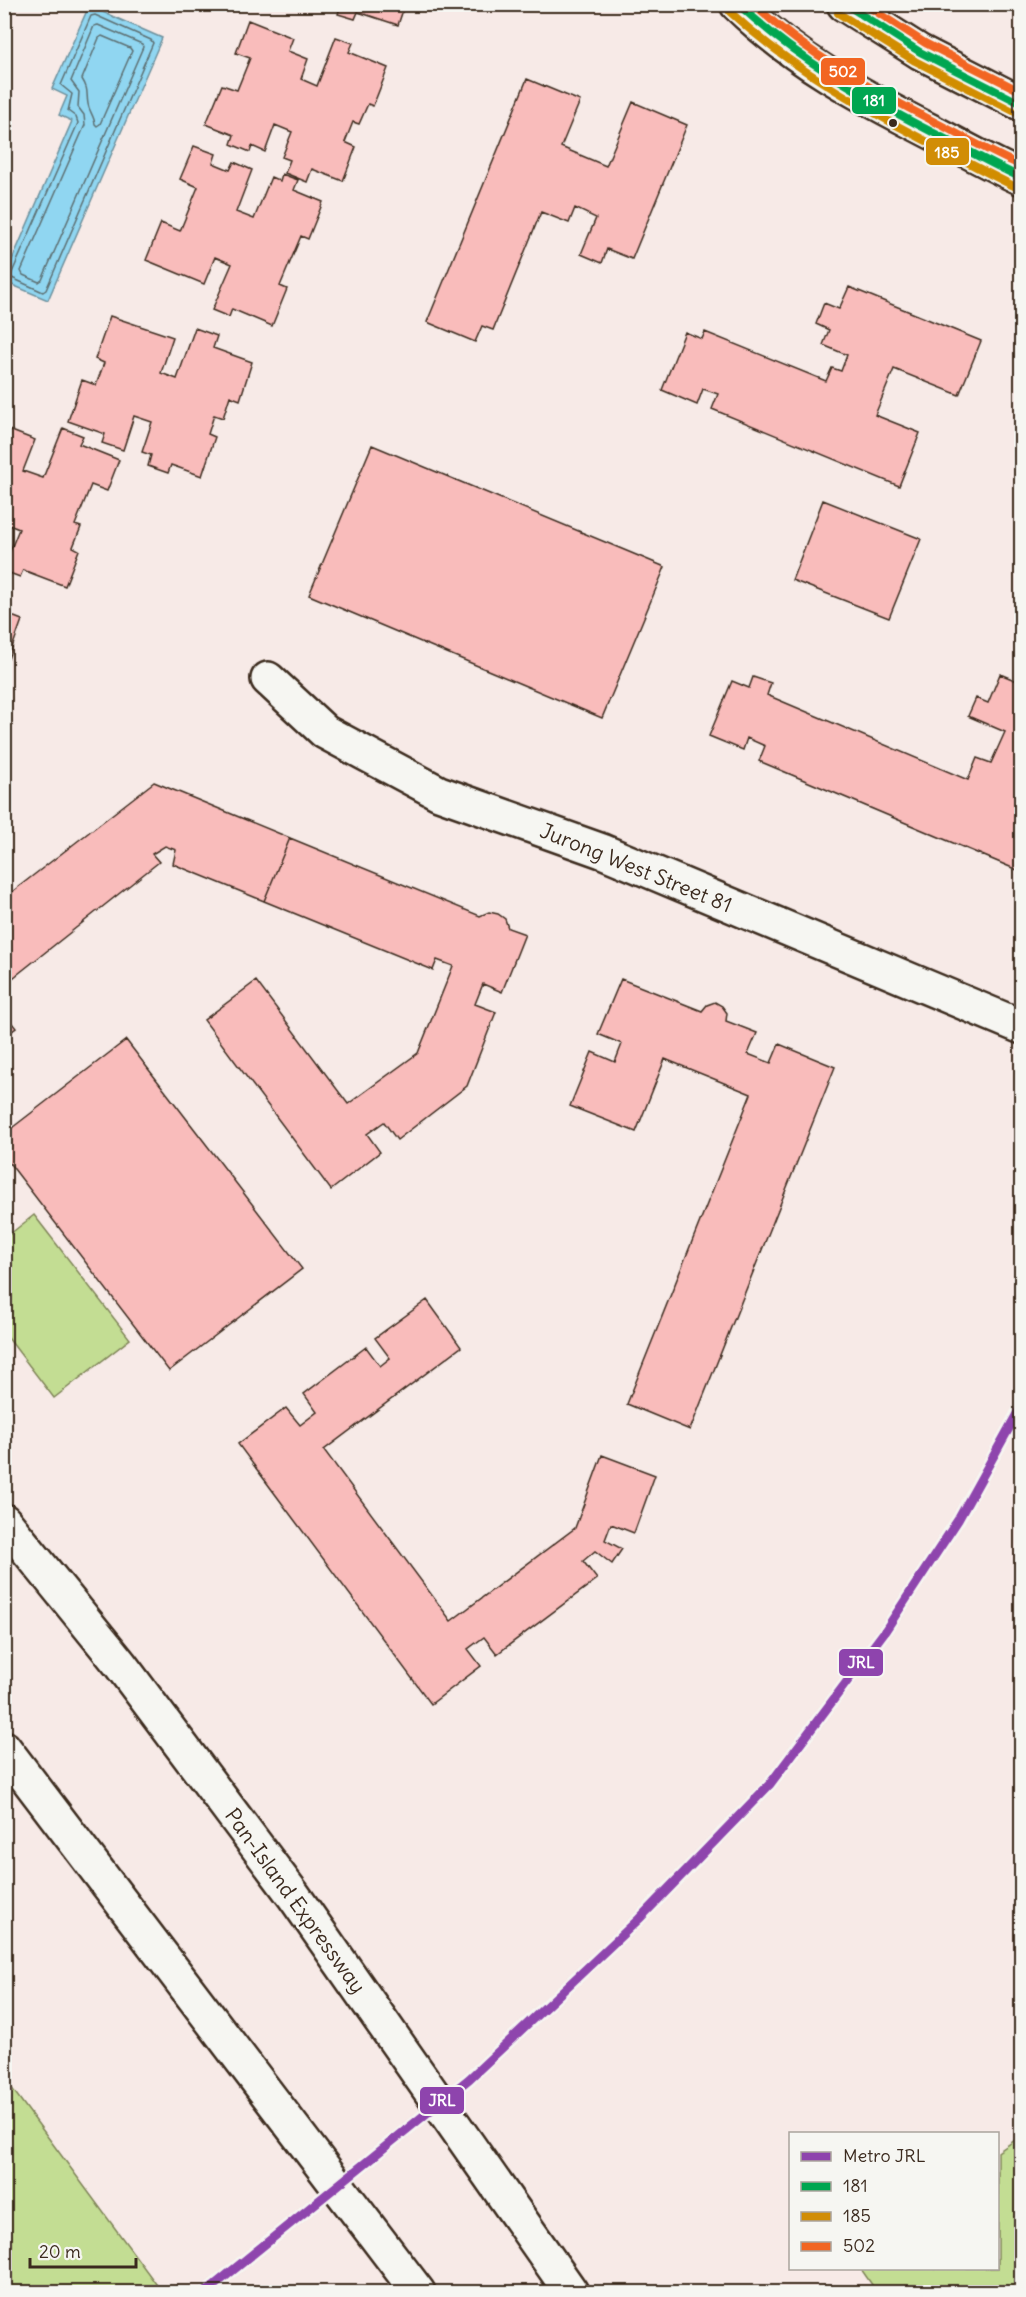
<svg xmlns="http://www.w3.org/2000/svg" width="1026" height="2297" font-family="Delius,sans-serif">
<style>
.green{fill:#c3dd93;stroke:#7f8458;stroke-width:1.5}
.water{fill:#90d6f1;stroke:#6e919d;stroke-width:1.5}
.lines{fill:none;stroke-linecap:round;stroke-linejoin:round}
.shore{stroke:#5d6f72;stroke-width:1.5}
.building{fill:#f9bcbb;stroke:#3b2a1e;stroke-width:1.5}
.minor-casing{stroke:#3b2a1e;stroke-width:38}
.highway-casing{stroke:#3b2a1e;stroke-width:38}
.minor{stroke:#f6f6f2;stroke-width:33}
.highway{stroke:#f6f6f2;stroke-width:33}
.bus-1-casing{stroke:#f6f6f2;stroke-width:12}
.bus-2-casing{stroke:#f6f6f2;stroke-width:12}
.bus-3-casing{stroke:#f6f6f2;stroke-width:12}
.bus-1{stroke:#00a651;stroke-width:8}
.bus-2{stroke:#d18d06;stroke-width:8}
.bus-3{stroke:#f26522;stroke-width:8}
.metro-1-casing{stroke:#f6f6f2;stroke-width:14}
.metro-1{stroke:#8e44ad;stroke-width:9}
.bus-dot{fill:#3b2a1e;stroke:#f6f6f2;stroke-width:2}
.labels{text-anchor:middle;stroke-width:5;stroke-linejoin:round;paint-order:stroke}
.street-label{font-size:21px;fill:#3b2a1e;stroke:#f6f6f2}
.line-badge{stroke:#f6f6f2;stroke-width:2}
.badge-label{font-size:16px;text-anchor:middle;font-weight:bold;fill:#fff}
</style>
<rect width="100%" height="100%" fill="#f7eae7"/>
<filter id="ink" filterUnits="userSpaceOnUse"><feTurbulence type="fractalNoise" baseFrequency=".0167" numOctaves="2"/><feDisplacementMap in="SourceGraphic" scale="12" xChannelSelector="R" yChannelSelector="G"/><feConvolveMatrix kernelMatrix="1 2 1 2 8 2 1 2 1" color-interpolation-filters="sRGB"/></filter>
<g filter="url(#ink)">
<!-- green -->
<path class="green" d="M 34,1215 L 130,1339 L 54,1398 L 5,1334 L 5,1238 Z
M 5,2079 L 162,2292 L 5,2292 Z
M 1021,2136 L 1021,2292 L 877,2292 L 861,2269 L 998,2268 L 998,2152 Z"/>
<!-- water -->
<path class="water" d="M 89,6 L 162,38 L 48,300 L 5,282 L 5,276 L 72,121 L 59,115 L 67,96 L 52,89 Z"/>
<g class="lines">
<!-- shore -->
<path class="shore" d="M 95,15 L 151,40 L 153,43 L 46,290 L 43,292 L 12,278 L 11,275 L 78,123 L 76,117 L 68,111 L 72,94 L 61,85 L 91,16 Z
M 98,25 L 142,44 L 143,47 L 42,280 L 39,282 L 23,275 L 21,271 L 85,125 L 84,115 L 78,107 L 79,92 L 71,81 L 94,26 Z
M 102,36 L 130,48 L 132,51 L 100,124 L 97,126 L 95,124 C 94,116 89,111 88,104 C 86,92 89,90 82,79 L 99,38 Z"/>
</g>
<!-- building -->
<path class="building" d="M 341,4 L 405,4 L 398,25 L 358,12 L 355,19 L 338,14 Z
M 248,20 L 293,38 L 288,51 L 308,59 L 301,79 L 317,86 L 336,37 L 353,43 L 349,52 L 388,68 L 373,106 L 368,104 L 359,124 L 353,122 L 345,142 L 356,147 L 343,181 L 312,169 L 307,182 L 285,173 L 290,160 L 282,157 L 292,132 L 275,125 L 265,152 L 252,146 L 250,152 L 231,144 L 234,135 L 206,124 L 222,85 L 237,90 L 250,58 L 236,53 Z
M 527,79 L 580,101 L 561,147 L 606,166 L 633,102 L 687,125 L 632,259 L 607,249 L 602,263 L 581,254 L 596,218 L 575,208 L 569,223 L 541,212 L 493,330 L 482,326 L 475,342 L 427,322 Z
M 194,146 L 216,154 L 213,163 L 230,170 L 234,162 L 252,170 L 236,212 L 254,219 L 271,177 L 280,181 L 282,174 L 298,180 L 294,190 L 323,202 L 308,239 L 301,236 L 280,286 L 287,289 L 272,326 L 232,309 L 229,317 L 212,310 L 232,264 L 215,257 L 204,284 L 146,260 L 161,223 L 180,231 L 198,187 L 180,179 Z
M 849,287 L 981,341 L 959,395 L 894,369 L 875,415 L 920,433 L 899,486 L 712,409 L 718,394 L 703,389 L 697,405 L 662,390 L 685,332 L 702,339 L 705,332 L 826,381 L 832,368 L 841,371 L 847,355 L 823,345 L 829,330 L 816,324 L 824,303 L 839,309 Z
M 110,316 L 173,337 L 161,373 L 177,379 L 195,328 L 217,336 L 213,348 L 252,362 L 240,400 L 230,396 L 223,418 L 214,415 L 208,434 L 215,437 L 202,476 L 171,465 L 168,473 L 148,466 L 151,455 L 142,452 L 152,422 L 134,416 L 123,450 L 102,443 L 105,434 L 68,421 L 82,380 L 96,385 L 104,363 L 95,359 Z
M 4,428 L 35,440 L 23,471 L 43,478 L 63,428 L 83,436 L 79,444 L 119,460 L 107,491 L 91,485 L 75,525 L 81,527 L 73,547 L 79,550 L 65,586 L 23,570 L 20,577 L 4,571 L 4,566 L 19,529 L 4,523 Z
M 372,445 L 665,567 L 602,718 L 309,595 Z
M 823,500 L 921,539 L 889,618 L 792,580 Z
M 4,613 L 22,620 L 8,659 L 4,657 Z
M 1000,674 L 1022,683 L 1022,872 L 759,761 L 765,746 L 747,738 L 743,750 L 709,736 L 732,681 L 749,688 L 753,677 L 771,683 L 767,695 L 968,780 L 977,758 L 991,763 L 1005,732 L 968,716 L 976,698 L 988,703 Z
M 154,782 L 290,838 L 264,901 L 173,864 L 176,850 L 165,846 L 152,854 L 159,862 L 4,985 L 4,898 Z
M 290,838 L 480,916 L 489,912 L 498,914 L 505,919 L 508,928 L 525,934 L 502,992 L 483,984 L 475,1004 L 496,1012 L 467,1086 L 397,1140 L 384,1122 L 367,1134 L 380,1152 L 331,1190 L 204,1020 L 256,981 L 348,1104 L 418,1053 L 453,966 L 437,960 L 433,970 L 264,901 Z
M 621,979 L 702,1011 L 707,1005 L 715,1002 L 722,1006 L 727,1013 L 726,1021 L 757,1033 L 748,1054 L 771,1063 L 779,1044 L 835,1067 L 690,1430 L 627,1404 L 751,1094 L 665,1059 L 636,1132 L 570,1106 L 592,1052 L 615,1062 L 622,1044 L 598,1034 Z
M 4,1013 L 16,1028 L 4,1037 Z
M 126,1040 L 302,1269 L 169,1371 L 4,1156 L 4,1134 Z
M 427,1300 L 461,1347 L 324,1450 L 451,1621 L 575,1528 L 602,1455 L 655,1475 L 634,1533 L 611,1524 L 605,1540 L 622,1549 L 612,1564 L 595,1551 L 583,1561 L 597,1579 L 497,1654 L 484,1637 L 468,1649 L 481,1666 L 431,1704 L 238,1444 L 286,1408 L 300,1425 L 317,1412 L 304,1394 L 366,1347 L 380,1366 L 390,1358 L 375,1338 Z"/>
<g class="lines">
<defs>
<path id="minor" d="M 737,4 C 794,60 861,96 932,132 C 961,147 991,164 1022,178
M 844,4 L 920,52 L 1022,104
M 268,679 L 325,732 L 439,793 L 602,851 L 1022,1027"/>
<path id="highway" d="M 4,1521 L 120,1664 L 294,1896 L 571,2292
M 4,1748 L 418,2292"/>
</defs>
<!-- minor casing -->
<use href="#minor" class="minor-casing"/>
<!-- highway casing -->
<use href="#highway" class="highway-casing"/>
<!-- minor -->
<use href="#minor" class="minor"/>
<!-- highway -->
<use href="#highway" class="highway"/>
<defs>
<path id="bus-1" d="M 738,4 C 796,58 862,96 932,132 C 962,147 991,164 1022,178
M 845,4 L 920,52 L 1022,104"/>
<path id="bus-2" d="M 730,12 C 789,66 857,105 928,142 C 958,157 987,173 1018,188
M 838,13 L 915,61 L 1017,113"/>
<path id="bus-3" d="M 753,4 C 807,54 871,89 935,122 C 964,137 992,153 1022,166
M 864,4 L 925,43 L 1022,92"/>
</defs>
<!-- bus-1 casing -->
<use href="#bus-1" class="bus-1-casing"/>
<!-- bus-2 casing -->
<use href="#bus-2" class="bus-2-casing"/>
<!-- bus-3 casing -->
<use href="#bus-3" class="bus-3-casing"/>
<!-- bus-1 -->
<use href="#bus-1" class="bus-1"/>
<!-- bus-2 -->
<use href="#bus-2" class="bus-2"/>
<!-- bus-3 -->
<use href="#bus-3" class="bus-3"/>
<defs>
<path id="metro-1" d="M 206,2292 L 469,2079 L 639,1919 L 770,1784 L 885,1631 L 958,1520 L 1022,1405"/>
</defs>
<!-- metro-1 casing -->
<use href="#metro-1" class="metro-1-casing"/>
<!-- metro-1 -->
<use href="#metro-1" class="metro-1"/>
</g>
</g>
<!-- markers -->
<circle class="bus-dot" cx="893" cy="123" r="5"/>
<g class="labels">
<!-- street labels -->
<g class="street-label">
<text transform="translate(636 868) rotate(22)" y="7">Jurong West Street 81</text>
<text transform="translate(295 1901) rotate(54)" y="7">Pan-Island Expressway</text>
</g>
</g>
<g class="line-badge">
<rect x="820" y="57" width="46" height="29" rx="6" fill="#f26522"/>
<rect x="851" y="86" width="46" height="29" rx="6" fill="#00a651"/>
<rect x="925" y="137" width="45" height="29" rx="6" fill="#d18d06"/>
<rect x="838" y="1648" width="46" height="29" rx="6" fill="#8e44ad"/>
<rect x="419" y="2086" width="46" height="29" rx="6" fill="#8e44ad"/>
</g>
<g class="badge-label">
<text x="843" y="77">502</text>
<text x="874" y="106">181</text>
<text x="947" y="158">185</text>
<text x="861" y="1668">JRL</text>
<text x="442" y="2106">JRL</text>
</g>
<!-- margin -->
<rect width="1026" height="2297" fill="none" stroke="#f6f6f2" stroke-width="24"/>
<rect x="12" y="12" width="1002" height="2273" fill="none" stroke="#3b2a1e" stroke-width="2" filter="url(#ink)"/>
<!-- legend -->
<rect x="789" y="2132" width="210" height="138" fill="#f6f6f2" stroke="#aba49d" stroke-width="1.5"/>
<rect x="801" y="2152" width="30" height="9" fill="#8e44ad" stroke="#aba49d" stroke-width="1.5"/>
<text x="843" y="2162" font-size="18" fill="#3b2a1e">Metro JRL</text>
<rect x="801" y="2182" width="30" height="9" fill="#00a651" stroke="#aba49d" stroke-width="1.5"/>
<text x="843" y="2192" font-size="18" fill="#3b2a1e">181</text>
<rect x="801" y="2212" width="30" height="9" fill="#d18d06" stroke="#aba49d" stroke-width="1.5"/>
<text x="843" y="2222" font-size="18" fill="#3b2a1e">185</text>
<rect x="801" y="2242" width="30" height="9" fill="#f26522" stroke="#aba49d" stroke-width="1.5"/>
<text x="843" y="2252" font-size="18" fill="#3b2a1e">502</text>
<!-- scale -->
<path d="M30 2258v9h106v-9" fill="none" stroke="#3b2a1e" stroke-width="3"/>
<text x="39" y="2258" font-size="18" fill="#3b2a1e" stroke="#f6f6f2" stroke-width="4.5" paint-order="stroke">20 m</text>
</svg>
